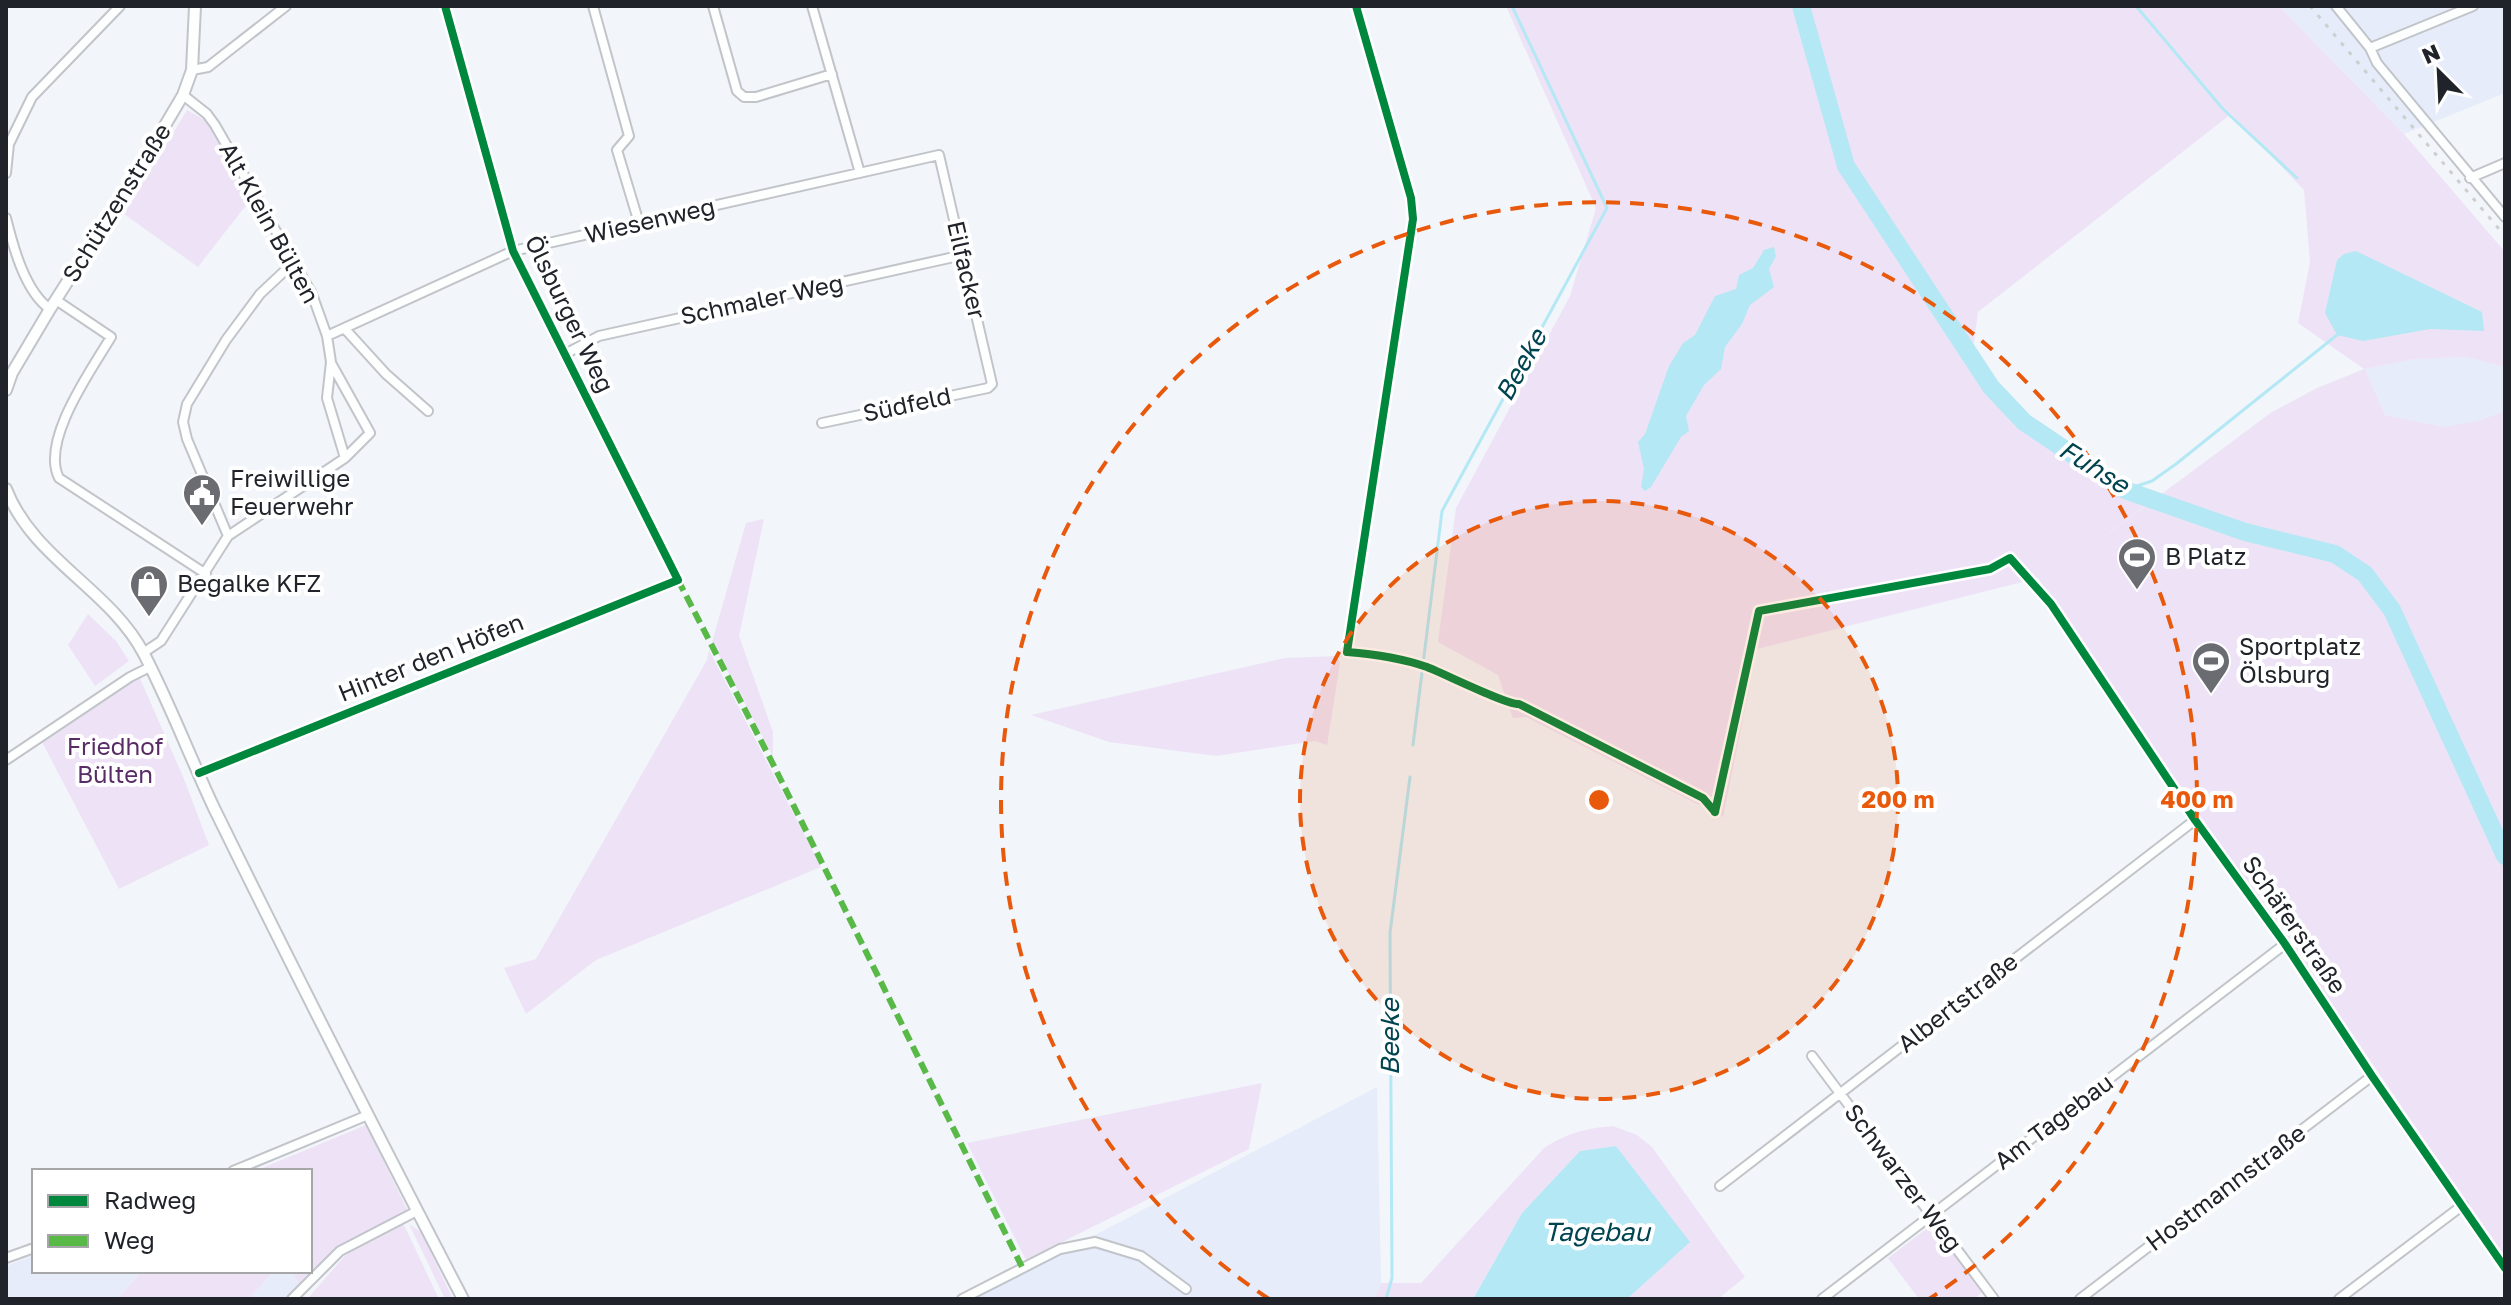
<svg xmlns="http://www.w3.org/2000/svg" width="2511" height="1305" font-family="'Golos Text',sans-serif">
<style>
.built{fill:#e6ecf9}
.green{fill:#eee3f6;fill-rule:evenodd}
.water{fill:#b4e8f4}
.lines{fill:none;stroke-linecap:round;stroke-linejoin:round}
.stream{stroke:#b4e8f4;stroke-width:3}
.river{stroke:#b4e8f4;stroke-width:18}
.minor-casing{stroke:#c1c4c9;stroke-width:12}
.tertiary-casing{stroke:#c1c4c9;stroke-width:14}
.minor{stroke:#fdfefe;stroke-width:8}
.tertiary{stroke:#fdfefe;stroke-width:10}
.rail{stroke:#cdcfd0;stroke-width:3;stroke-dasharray:4 8;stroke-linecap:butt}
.quiet{stroke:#58b947;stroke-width:6;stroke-dasharray:12 6;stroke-linecap:butt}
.cycleway-casing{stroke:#fff;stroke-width:13}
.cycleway{stroke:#00873e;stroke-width:8}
.ring{fill:none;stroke:#e8590c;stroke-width:4;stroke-dasharray:14 10}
.labels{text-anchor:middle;stroke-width:8;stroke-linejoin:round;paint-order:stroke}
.street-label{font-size:24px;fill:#202329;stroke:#fff}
.poi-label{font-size:24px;fill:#202329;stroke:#fff;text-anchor:start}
.park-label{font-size:24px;fill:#582c65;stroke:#fff}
.water-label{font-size:26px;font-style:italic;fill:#004450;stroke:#fff}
.centre{fill:#e8590c;stroke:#fff;stroke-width:4}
.ring-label{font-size:24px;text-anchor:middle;font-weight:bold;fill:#e8590c;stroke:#fff;stroke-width:8;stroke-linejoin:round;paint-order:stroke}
</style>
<rect width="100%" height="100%" fill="#f2f5fa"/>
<!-- built -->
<path class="built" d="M 2279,6 L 2505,6 L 2505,93 L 2404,134 Z
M 2467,357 L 2505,367 L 2505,411 L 2477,421 L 2444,428 L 2385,415 L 2365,369 L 2414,358 Z
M 1377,1087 L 1381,1283 L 1374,1299 L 973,1299 Z
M 34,1255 L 34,1271 L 142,1271 L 117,1299 L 6,1299 L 6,1266 Z
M 274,1271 L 292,1271 L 306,1299 L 249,1299 Z"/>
<!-- green -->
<path class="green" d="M 1506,6 L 2279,6 L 2404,134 L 2505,252 L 2505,367 L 2466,357 L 2414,359 L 2365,369 L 2385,415 L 2444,427 L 2477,421 L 2505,411 L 2505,1259 L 2289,941 L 2197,819 L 2038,578 L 1757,649 L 1723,817 L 1526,717 L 1513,718 L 1498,675 L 1438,642 L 1456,508 L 1570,296 L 1596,208 ZM 2231,114 L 2304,190 L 2310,262 L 2298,323 L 2364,369 L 2317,388 L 2272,412 L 2082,553 L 2146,505 C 2078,476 2010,428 1971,365 L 1978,312 Z
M 187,110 L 205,120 L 214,132 L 247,204 L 198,267 L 124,214 Z
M 764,519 L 739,636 L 773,732 L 773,756 L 712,642 L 746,523 Z
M 88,614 L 116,641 L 129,661 L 95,686 L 68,645 Z
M 709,650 L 821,867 L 596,960 L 526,1014 L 504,968 L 536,959 L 707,660 Z
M 1337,656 L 1340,663 L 1327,745 L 1315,741 L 1216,756 L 1109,742 L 1031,715 L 1285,658 Z
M 139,676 L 184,779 L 209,845 L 119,889 L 42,742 Z
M 1262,1083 L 1249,1149 L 1026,1260 L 967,1143 Z
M 366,1125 L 408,1211 L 339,1245 L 299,1285 L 292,1271 L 310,1271 L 310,1171 L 255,1171 Z
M 1613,1126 L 1637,1135 L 1652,1147 L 1745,1277 L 1718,1299 L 1627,1299 L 1689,1242 L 1616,1146 L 1580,1151 L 1522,1213 L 1473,1299 L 1374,1299 L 1381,1283 L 1421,1283 L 1544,1148 C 1567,1133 1586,1128 1613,1126 Z
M 1934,1223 L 1985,1290 L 1974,1299 L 1919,1299 L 1888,1258 Z
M 409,1224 L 421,1232 L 453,1299 L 445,1299 Z
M 399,1225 L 404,1225 L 439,1299 L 307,1299 L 344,1257 L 355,1247 Z
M 142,1271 L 274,1271 L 249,1299 L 117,1299 Z"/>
<!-- water -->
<path class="water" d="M 1774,247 L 1776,256 L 1769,269 L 1774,287 L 1750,305 L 1742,324 L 1725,347 L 1721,369 L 1704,385 L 1686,416 L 1689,431 L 1681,437 L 1651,487 L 1645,491 L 1641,487 L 1644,469 L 1638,442 L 1645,434 L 1669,366 L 1683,343 L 1695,335 L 1715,296 L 1736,289 L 1739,275 L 1753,268 L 1764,250 Z
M 2356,251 L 2482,312 L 2484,331 L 2430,329 L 2363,341 L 2337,335 L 2325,313 L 2337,260 L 2344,254 Z
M 1616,1146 L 1690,1242 L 1627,1299 L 1473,1299 L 1522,1213 L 1580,1151 Z"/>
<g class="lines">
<!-- stream -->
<path class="stream" d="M 2136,6 L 2223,109 L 2297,178
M 2125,490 L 2152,481 L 2176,464 L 2337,335
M 1413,745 L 1442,511 L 1607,208 L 1512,6
M 1386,1299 L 1392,1278 L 1390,933 L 1410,777"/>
<!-- river -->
<path class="river" d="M 1801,6 L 1846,166 L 1991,387 L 2024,422 L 2125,490 L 2245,532 L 2335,554 L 2365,574 L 2392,610 L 2505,856"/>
<defs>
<path id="minor" d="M 593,6 L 629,136 L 617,150 L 639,223
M 713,6 L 737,91 L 744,97 L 756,97 L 832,74
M 812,6 L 860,173
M 2336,6 L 2370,48 L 2377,63 L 2505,217
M 2370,48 L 2473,6
M 192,70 L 208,67 L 286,6
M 6,173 L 9,144 L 32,97 L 120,6
M 2470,178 L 2505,163
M 6,218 C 13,246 25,292 50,309
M 56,300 L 111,337 C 92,369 40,441 59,478 L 206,574
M 345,329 L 386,374 L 428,411
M 327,336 L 513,251 L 939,155 L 992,384 L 988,388 L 822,423
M 565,354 L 599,336 L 963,255
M 331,363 L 370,433 L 345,458
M 228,536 L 187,439 L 183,422 L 187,404 L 226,340 L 260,294 L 293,263
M 2051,604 L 2195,820 L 2285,944 L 2372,1076 L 2505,1268
M 143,653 L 161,641 L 228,536 L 345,458 L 327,398 L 331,362 L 327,336 L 312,294 L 215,125 L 207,114 L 183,95
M 6,760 L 130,677 L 150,667
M 199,773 L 678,580 L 513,251 L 445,6
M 1812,1056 L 1994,1299
M 233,1171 L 368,1115
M 1720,1186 L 2195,820
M 6,1258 L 34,1248
M 292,1299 L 340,1251 L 417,1211
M 962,1299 L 1060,1249 L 1095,1242 L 1141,1256 L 1186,1289
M 1822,1299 L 2285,944
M 2080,1299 L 2372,1076
M 2339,1299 L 2463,1205"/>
<path id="tertiary" d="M 6,390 L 12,373 L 50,309 L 141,166 L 183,95 L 192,70 L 195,6
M 6,489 C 33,559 110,589 144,654 C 170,704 190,757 214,808 C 295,973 378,1136 463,1299"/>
</defs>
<!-- minor casing -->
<use href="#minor" class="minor-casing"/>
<!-- tertiary casing -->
<use href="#tertiary" class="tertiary-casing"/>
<!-- minor -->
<use href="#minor" class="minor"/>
<!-- tertiary -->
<use href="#tertiary" class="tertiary"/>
<!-- rail -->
<path class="rail" d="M 2310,6 L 2505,236"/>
<!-- quiet -->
<path class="quiet" d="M 678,580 L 775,768 L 1023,1269"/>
<defs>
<path id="cycleway" d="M 1356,6 L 1411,198 L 1413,219 L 1347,652 C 1374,654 1401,658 1427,667 C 1445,674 1507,705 1519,704 L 1703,798 L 1715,812
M 199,773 L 678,580 L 513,251 L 445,6
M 1715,812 L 1759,611 L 1990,569 L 2010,558 L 2051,604 L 2195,820 L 2285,944 L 2372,1076 L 2505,1268"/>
</defs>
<!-- cycleway casing -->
<use href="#cycleway" class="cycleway-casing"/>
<!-- cycleway -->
<use href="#cycleway" class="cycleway"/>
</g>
<!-- distance rings -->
<circle cx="1599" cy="800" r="299" fill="#e8590c" fill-opacity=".12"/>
<g class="ring">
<circle cx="1599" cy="800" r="299"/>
<path d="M1269 1299A598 598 0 1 1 1929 1299"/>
</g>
<!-- icons -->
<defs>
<symbol id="civic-pin" viewBox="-11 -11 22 30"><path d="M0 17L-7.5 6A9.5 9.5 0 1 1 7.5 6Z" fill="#6a6c72" stroke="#fff"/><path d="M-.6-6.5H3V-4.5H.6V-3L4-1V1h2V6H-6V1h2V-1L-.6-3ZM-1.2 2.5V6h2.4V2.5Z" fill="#fff"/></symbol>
<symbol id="stadium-pin" viewBox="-11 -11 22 30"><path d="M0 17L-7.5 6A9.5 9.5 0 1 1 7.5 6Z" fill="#6a6c72" stroke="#fff"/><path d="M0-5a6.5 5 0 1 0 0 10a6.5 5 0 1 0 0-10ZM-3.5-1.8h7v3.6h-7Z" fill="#fff"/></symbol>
<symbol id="shop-pin" viewBox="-11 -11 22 30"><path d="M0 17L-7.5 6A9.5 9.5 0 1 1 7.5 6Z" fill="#6a6c72" stroke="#fff"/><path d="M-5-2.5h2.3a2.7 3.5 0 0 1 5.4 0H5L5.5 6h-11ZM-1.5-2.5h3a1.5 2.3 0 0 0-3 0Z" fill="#fff"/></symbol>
</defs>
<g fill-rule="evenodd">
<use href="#civic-pin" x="180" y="471" width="44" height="60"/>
<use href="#stadium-pin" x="2115" y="535" width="44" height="60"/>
<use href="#shop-pin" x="127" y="562" width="44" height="60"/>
<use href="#stadium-pin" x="2189" y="639" width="44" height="60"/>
</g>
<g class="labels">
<!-- street labels -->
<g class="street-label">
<text transform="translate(117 203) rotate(-58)" y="8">Schützenstraße</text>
<text transform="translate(650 221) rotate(-13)" y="8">Wiesenweg</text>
<text transform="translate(269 223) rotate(61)" y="8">Alt Klein Bülten</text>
<text transform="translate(966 270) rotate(77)" y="8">Eilfacker</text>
<text transform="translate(762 300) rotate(-12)" y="8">Schmaler Weg</text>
<text transform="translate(569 314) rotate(64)" y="8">Ölsburger Weg</text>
<text transform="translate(907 405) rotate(-12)" y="8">Südfeld</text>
<text transform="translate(431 658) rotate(-22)" y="8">Hinter den Höfen</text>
<text transform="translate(2294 925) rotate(55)" y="8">Schäferstraße</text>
<text transform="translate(1958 1003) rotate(-38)" y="8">Albertstraße</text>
<text transform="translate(2054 1122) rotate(-37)" y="8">Am Tagebau</text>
<text transform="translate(1903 1178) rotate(53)" y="8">Schwarzer Weg</text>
<text transform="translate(2226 1188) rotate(-37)" y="8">Hostmannstraße</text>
</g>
<!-- poi labels -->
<g class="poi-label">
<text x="230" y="487">Freiwillige<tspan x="230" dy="28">Feuerwehr</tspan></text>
<text x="2165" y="565">B Platz</text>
<text x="177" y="592">Begalke KFZ</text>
<text x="2239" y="655">Sportplatz<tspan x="2239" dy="28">Ölsburg</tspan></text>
</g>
<!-- park labels -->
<g class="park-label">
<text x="115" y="755">Friedhof<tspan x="115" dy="28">Bülten</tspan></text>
</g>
<!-- water labels -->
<g class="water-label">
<text transform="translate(1521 365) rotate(-61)" y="9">Beeke</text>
<text transform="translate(2094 467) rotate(32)" y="9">Fuhse</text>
<text transform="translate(1390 1037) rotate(-90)" y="9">Beeke</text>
<text x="1597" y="1241">Tagebau</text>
</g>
</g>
<circle cx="1599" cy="800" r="12" class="centre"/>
<g class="ring-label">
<text x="1898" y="808">200 m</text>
<text x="2197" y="808">400 m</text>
</g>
<!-- border -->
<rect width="2511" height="1305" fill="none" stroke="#202329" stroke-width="16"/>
<!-- legend -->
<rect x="32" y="1169" width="280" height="104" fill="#ffffff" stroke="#a6a7a9" stroke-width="2"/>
<rect x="48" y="1195" width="40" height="12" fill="#00873e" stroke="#a6a7a9" stroke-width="2"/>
<text x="104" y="1209" font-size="24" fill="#202329">Radweg</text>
<rect x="48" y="1235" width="40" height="12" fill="#58b947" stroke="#a6a7a9" stroke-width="2"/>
<text x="104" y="1249" font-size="24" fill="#202329">Weg</text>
<!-- north arrow -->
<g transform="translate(2439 72) rotate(336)" stroke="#ffffff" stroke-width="6" paint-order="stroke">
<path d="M0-6L14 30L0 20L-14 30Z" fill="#202329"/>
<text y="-12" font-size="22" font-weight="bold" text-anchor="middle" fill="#202329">N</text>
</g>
</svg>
